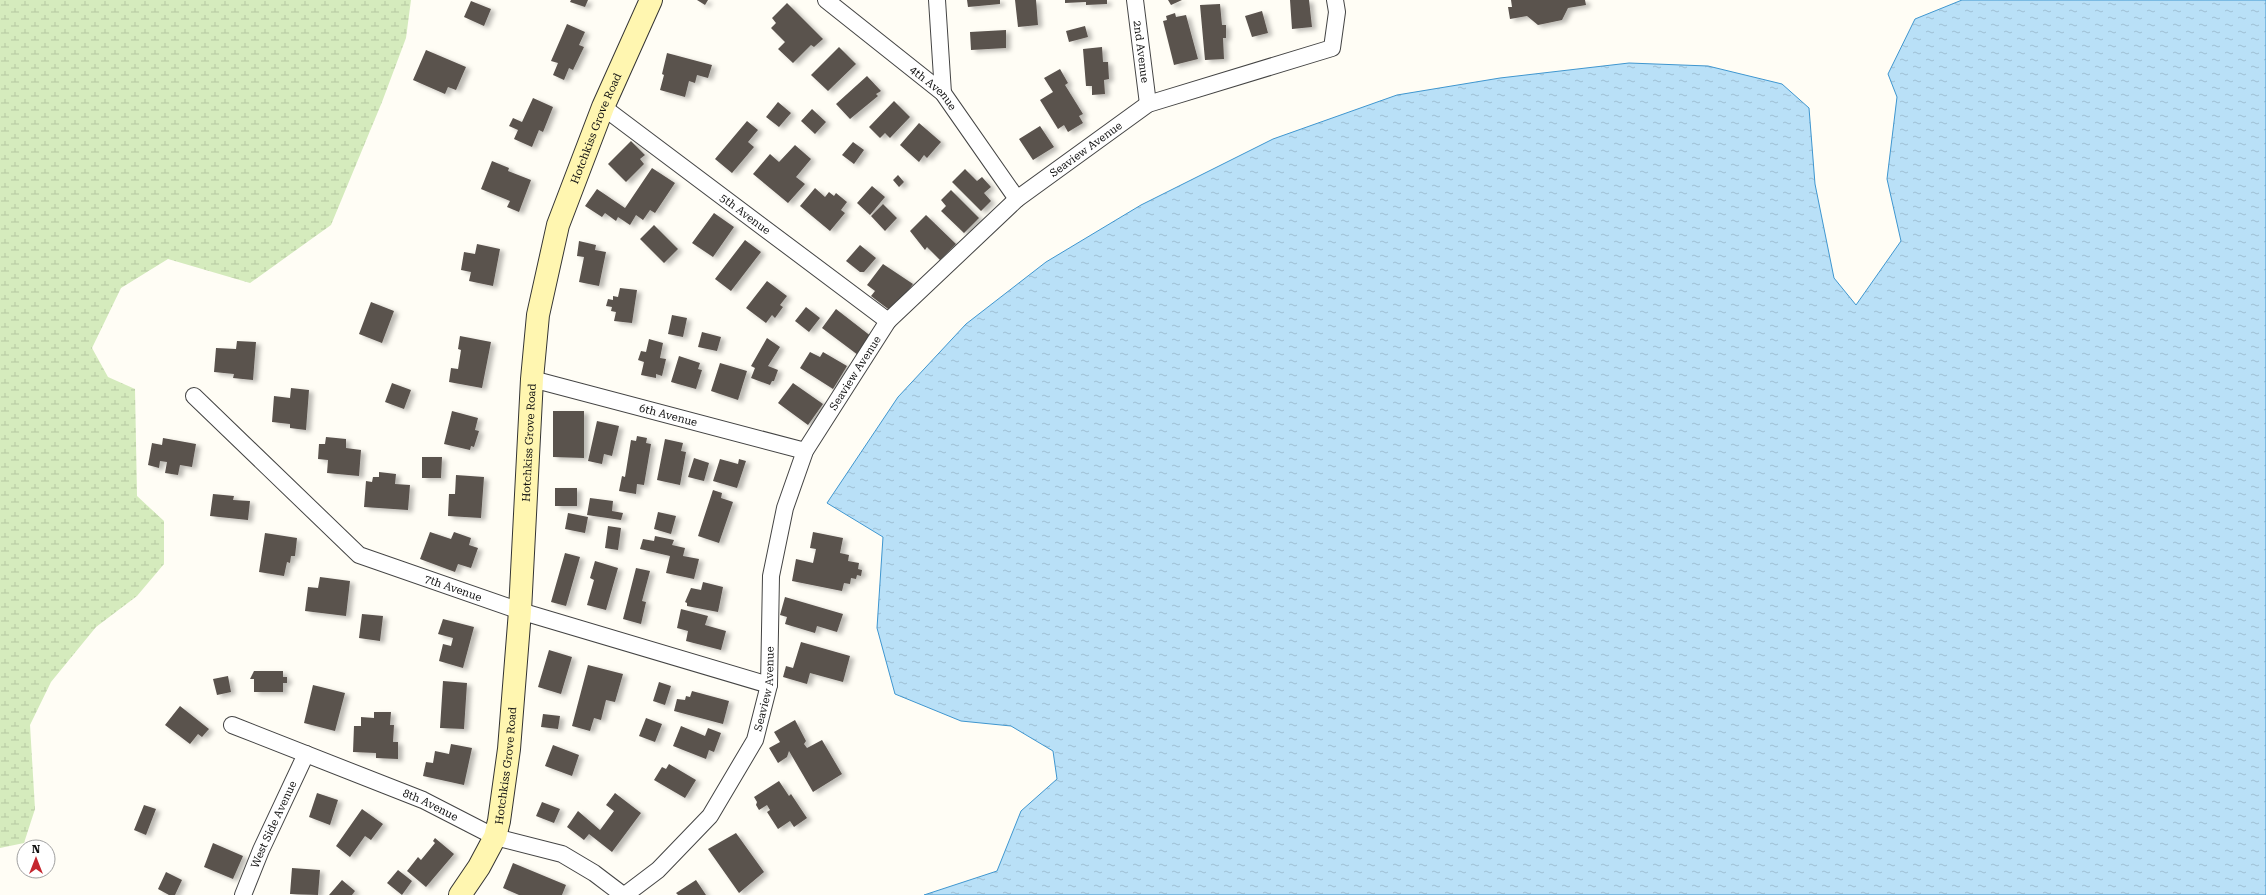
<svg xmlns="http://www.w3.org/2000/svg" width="2266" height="895" font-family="'Roboto Serif',serif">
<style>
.wetland{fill:url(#wetland-marsh)}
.water{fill:url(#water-ripples);stroke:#3f96cf}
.building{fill:#5a524d;filter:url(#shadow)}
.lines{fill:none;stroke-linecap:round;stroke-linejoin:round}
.minor-casing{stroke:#444;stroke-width:18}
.secondary-casing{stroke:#333;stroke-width:24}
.minor{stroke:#fff;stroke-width:16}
.secondary{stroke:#fff6b0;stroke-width:22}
.labels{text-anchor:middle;stroke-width:4;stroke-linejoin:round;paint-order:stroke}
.street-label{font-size:11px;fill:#111;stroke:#fff}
</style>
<defs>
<pattern id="wetland-marsh" width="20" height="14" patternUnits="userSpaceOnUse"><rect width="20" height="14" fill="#d5ebbd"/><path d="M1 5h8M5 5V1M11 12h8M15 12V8" fill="none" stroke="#b6c8a1"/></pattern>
<pattern id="water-ripples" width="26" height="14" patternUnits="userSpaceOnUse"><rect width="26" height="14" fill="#b9e0f7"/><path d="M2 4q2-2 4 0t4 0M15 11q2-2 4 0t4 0" fill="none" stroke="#9ebfd3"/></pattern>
<filter id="shadow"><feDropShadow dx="4.5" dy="2.5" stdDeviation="2" flood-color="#0004"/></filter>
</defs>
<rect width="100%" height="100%" fill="#fffdf5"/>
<!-- wetland -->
<path class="wetland" d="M 0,0 L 411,0 L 406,38 L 382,102 L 331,225 L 250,283 L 168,259 L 121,288 L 92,348 L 108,377 L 135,389 L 137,496 L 164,521 L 164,564 L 137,596 L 96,627 L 51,682 L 30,725 L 35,809 L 24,843 L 0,848 Z"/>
<!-- water -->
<path class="water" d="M 1962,0 L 2266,0 L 2266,895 L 924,895 L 997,871 L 1021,811 L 1057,779 L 1053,751 L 1011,726 L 961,721 L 895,694 L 877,628 L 883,537 L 827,503 L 898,397 L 966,324 L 1046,262 L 1141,205 L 1273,139 L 1397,95 L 1500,78 L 1629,63 L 1708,66 L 1782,84 L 1809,108 L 1815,184 L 1834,278 L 1856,305 L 1901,241 L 1887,179 L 1897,97 L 1888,74 L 1915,19 Z"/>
<!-- building -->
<path class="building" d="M 571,0 L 588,0 L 585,7 L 570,2 Z
M 697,0 L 708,0 L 705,5 Z
M 967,0 L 1000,0 L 1000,4 L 968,7 Z
M 1015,0 L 1036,0 L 1038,25 L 1018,27 Z
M 1065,0 L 1107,0 L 1107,4 L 1086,5 L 1086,2 L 1065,3 Z
M 1168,0 L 1182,0 L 1171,5 Z
M 1290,0 L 1309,0 L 1312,27 L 1292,29 Z
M 1511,0 L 1585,0 L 1586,5 L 1568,8 L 1562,20 L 1538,25 L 1527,16 L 1510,19 L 1508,7 L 1512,7 Z
M 471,1 L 491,9 L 484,26 L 464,17 Z
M 787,3 L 823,39 L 814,47 L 811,45 L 793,63 L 778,49 L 785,42 L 771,28 L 776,23 L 772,18 Z
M 1220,4 L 1222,25 L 1226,25 L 1226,38 L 1223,38 L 1224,59 L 1205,60 L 1200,5 Z
M 1262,11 L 1268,33 L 1252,37 L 1245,16 Z
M 1175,13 L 1176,17 L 1186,15 L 1198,59 L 1174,65 L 1163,21 L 1167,20 L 1166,16 Z
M 567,24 L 585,32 L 579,45 L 584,47 L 573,70 L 569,68 L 564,80 L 553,75 L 558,63 L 551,61 Z
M 1085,26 L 1088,37 L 1069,42 L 1066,31 Z
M 1006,30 L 1006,48 L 971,50 L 970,32 Z
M 839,47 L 856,64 L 828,91 L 811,75 Z
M 1102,47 L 1103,62 L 1108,62 L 1109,79 L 1104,80 L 1105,94 L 1092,95 L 1092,86 L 1086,86 L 1083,49 Z
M 426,50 L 466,67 L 456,90 L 448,87 L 445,94 L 413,80 Z
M 667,53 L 712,65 L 708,78 L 697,75 L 695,83 L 689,81 L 685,97 L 660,90 L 664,75 L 662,74 Z
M 1060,69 L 1068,83 L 1065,85 L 1083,114 L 1079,116 L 1083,123 L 1068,132 L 1064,125 L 1058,129 L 1040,100 L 1053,92 L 1044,78 Z
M 867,76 L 881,91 L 876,94 L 878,96 L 850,119 L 836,104 Z
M 533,98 L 553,107 L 543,132 L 539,130 L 532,147 L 514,139 L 518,130 L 509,126 L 513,118 L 522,122 Z
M 894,101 L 910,117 L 890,138 L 885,133 L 880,138 L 869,127 Z
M 778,102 L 791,113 L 779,127 L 766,117 Z
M 812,109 L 826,122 L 815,134 L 801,121 Z
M 747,121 L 758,130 L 748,142 L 754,147 L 732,173 L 715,159 Z
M 919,123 L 941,142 L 927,158 L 924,155 L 919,162 L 900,145 Z
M 1040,126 L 1054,147 L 1033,160 L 1019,139 Z
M 631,141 L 645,155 L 640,159 L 644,164 L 626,182 L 608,164 Z
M 853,142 L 864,150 L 854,164 L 842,155 Z
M 795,145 L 811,159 L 796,177 L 805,184 L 788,203 L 753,174 L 770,154 L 779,162 Z
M 492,161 L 509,168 L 508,171 L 531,180 L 519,212 L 507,207 L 510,201 L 481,189 Z
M 652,168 L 675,183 L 655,213 L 650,210 L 643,220 L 636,215 L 630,225 L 618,217 L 616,221 L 605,213 L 602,217 L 585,206 L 597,189 L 625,208 Z
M 965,169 L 977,181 L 982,177 L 991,187 L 984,193 L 991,201 L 981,211 L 952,182 Z
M 898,175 L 904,182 L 899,187 L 893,180 Z
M 872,186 L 885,197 L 870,215 L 857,203 Z
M 815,188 L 825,197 L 829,192 L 834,196 L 836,193 L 847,202 L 841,210 L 845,213 L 830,231 L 800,206 Z
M 951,190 L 979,218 L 964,233 L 941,211 L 946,206 L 941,200 Z
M 883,204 L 897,218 L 885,231 L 871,216 Z
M 714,213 L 734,227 L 713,257 L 692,243 Z
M 926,215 L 956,244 L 940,260 L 927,247 L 925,250 L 910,231 Z
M 654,225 L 678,249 L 664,263 L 640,239 Z
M 745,240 L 761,252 L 731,291 L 715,279 Z
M 579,241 L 596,245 L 595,250 L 606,252 L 599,286 L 579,282 L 584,257 L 577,256 Z
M 477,244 L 500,249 L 493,286 L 469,281 L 471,272 L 461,270 L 464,252 L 475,254 Z
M 860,245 L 876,258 L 864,272 L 860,272 L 846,261 Z
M 883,264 L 913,284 L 892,312 L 871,296 L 875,291 L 867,285 Z
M 767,281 L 787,296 L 780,305 L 783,307 L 775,318 L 772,315 L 766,323 L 746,308 Z
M 620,288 L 637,290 L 632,323 L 614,321 L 616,312 L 611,311 L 612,307 L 606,306 L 608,299 L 613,300 L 613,296 L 618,297 Z
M 371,302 L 394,311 L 382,343 L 359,334 Z
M 806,307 L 820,318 L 809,332 L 795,321 Z
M 836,309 L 872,337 L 858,355 L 822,328 Z
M 672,315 L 687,318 L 683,337 L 668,334 Z
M 702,332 L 721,337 L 717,351 L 698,347 Z
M 460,336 L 491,342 L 482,388 L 449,382 L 451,368 L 458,369 L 461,350 L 458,349 Z
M 767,338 L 780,347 L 768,366 L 778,370 L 774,381 L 772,381 L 770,385 L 751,378 L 755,368 L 751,366 Z
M 649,339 L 663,343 L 660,358 L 666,359 L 662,376 L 656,374 L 656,378 L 641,375 L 644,362 L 638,360 L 641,351 L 646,352 Z
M 237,341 L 256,342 L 253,380 L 233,378 L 234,374 L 214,372 L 216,348 L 236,349 Z
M 810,352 L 820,357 L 823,352 L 847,366 L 833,389 L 800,368 Z
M 679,356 L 700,363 L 698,369 L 702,370 L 696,389 L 671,382 Z
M 720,363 L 747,371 L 738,400 L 711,391 Z
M 392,383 L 411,390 L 404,409 L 385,402 Z
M 793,383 L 823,404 L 808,425 L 778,403 Z
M 291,388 L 309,390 L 306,430 L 290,428 L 290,424 L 272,422 L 274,396 L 290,398 Z
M 452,411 L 478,418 L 475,430 L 479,431 L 474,447 L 471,446 L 470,450 L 444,444 Z
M 553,411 L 584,411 L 584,458 L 553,457 Z
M 597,421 L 619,426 L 612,456 L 604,454 L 602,464 L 588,461 Z
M 637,436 L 647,438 L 646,443 L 651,444 L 644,485 L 637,484 L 636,494 L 619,491 L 622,476 L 625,477 L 631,440 L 636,441 Z
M 326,437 L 346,439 L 346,448 L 361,450 L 359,476 L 327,473 L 328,460 L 318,459 L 319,444 L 325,444 Z
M 163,438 L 196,444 L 192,467 L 180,465 L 178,475 L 165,473 L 167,462 L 160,461 L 159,468 L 148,465 L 152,443 L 162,445 Z
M 665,439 L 683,443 L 681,451 L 686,452 L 680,485 L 657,480 Z
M 422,457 L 442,457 L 441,478 L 422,478 Z
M 694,458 L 709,463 L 704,481 L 688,477 Z
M 720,459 L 738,464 L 739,459 L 746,461 L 737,488 L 713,481 Z
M 379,472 L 396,474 L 395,484 L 410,485 L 408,510 L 364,507 L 366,481 L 372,482 L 373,477 L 379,477 Z
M 456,475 L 484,477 L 481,518 L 448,516 L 449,494 L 455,494 Z
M 555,488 L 577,488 L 577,506 L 555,506 Z
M 713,490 L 722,493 L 721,498 L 733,502 L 719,543 L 698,536 Z
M 213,494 L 234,496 L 233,500 L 250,501 L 248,520 L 210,516 Z
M 590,498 L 613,501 L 612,511 L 623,513 L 621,520 L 587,515 Z
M 658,512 L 676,516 L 671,534 L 654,529 Z
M 568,513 L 588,517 L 585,533 L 565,529 Z
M 608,526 L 621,528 L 618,550 L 605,548 Z
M 430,532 L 451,539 L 454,532 L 471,538 L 469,545 L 478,548 L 471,568 L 458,564 L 455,572 L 420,559 Z
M 813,532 L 843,538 L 840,553 L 849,555 L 848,561 L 859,563 L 858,569 L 862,570 L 861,576 L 857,575 L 856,579 L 851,578 L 850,584 L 844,583 L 842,591 L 792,581 L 796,559 L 813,563 L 816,549 L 810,548 Z
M 265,533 L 297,538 L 295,556 L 291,556 L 290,563 L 287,562 L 284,576 L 259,572 Z
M 655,536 L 674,540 L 672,545 L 685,548 L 683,556 L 699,559 L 694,579 L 666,573 L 670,556 L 640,549 L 643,539 L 654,541 Z
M 565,553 L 580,557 L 566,606 L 551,602 Z
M 595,561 L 618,568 L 606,610 L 587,605 L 594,580 L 590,578 Z
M 636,568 L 650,571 L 642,601 L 646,602 L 641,624 L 623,619 Z
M 320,577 L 350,581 L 346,616 L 305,611 L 308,587 L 318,588 Z
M 703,582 L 723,587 L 718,612 L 687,606 L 687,603 L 685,602 L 691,588 L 701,590 Z
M 785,597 L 843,614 L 837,632 L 817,626 L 815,633 L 785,624 L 787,617 L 780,615 Z
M 681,609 L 708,616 L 705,625 L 726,631 L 721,650 L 686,641 L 688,631 L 677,628 Z
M 362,614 L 383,616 L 380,641 L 359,638 Z
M 443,619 L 474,627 L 463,668 L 439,661 L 443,644 L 451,646 L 453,638 L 438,634 Z
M 801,642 L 850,656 L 843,682 L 810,673 L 807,684 L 783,677 L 786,666 L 793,668 Z
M 549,650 L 572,657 L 561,694 L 538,687 Z
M 588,665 L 623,674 L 615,702 L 606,700 L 601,720 L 594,718 L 590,731 L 572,726 Z
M 254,671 L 283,671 L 283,677 L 287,677 L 287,683 L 283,683 L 283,692 L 254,692 L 254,679 L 250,679 Z
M 228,676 L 231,692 L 217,695 L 213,679 Z
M 443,681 L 467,683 L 464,729 L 440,728 Z
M 659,682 L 671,686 L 665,705 L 653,701 Z
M 313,685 L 345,693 L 335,731 L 304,723 Z
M 692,691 L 729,701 L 723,724 L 674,711 L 677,699 L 685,700 L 686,696 L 690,697 Z
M 180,706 L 209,729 L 202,737 L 198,734 L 190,744 L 165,725 Z
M 374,712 L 391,712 L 390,725 L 394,725 L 393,742 L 398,742 L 398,759 L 376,758 L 376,753 L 353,752 L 354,726 L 361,726 L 361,717 L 374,718 Z
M 543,714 L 560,716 L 558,729 L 541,727 Z
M 646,718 L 662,724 L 655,742 L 639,736 Z
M 795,720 L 806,741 L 804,744 L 807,748 L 822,740 L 842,774 L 813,792 L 789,751 L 787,757 L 778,763 L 769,748 L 780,742 L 774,732 Z
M 681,726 L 705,736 L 708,728 L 721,733 L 714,752 L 709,750 L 706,759 L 673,746 Z
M 451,744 L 472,748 L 464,785 L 423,776 L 426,762 L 433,763 L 435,751 L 449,754 Z
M 553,745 L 579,755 L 572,776 L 545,766 Z
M 669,764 L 696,780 L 685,798 L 654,780 L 662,767 L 666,769 Z
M 779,781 L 789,796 L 791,794 L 807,818 L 794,827 L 790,821 L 778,829 L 767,812 L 770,810 L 767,805 L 759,810 L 756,805 L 757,802 L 754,797 Z
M 317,793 L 338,800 L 330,825 L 309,817 Z
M 615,793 L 641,813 L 612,852 L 589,834 L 584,840 L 567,827 L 578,811 L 600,830 L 614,811 L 606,805 Z
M 542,802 L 560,809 L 554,823 L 536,816 Z
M 144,805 L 156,809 L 146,835 L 134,830 Z
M 362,809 L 383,824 L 371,840 L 365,836 L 350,857 L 336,846 Z
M 736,833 L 764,872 L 739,893 L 708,849 Z
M 435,838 L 454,854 L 426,887 L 407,871 L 418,857 L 421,860 L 435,843 L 433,841 Z
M 213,843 L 243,856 L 233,879 L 204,867 Z
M 513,863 L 566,885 L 562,895 L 519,895 L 503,888 Z
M 292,868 L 320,870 L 318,895 L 290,894 Z
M 398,870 L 412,881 L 402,895 L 387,883 Z
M 166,872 L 182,880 L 175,895 L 169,895 L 158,889 Z
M 342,880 L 355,891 L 352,895 L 329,895 Z
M 696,880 L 706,895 L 678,895 L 676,893 Z"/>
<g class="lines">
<defs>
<g id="minor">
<path id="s1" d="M 826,0 L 943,93 L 1017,199"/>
<path d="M 937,0 L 943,93"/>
<path id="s2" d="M 1135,0 L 1148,104"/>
<path id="s3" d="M 603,107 L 888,321"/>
<path id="s4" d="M 532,379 L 805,451"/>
<path id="s5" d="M 194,396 L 359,555 L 520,611 L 769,685"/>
<path id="s6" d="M 232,725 L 423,800 L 495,837 L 562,854 L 594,873 L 623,895"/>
<path id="s7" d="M 243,895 L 261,850 L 306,754"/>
<path id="s8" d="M 625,895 L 658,870 L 710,816 L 755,740 L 769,685 L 771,576 L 785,508 L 805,451 L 888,321 L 1017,199 L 1148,104 L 1332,48 L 1337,12 L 1335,0"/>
</g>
<g id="secondary">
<path id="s9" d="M 460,895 L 479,867 L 495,837 L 499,821 L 509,749 L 520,611 L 532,379 L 538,315 L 558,225 L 603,107 L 651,0"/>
</g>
</defs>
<!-- minor casing -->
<use href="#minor" class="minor-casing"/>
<!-- secondary casing -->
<use href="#secondary" class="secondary-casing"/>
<!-- minor -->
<use href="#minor" class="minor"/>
<!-- secondary -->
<use href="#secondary" class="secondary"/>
</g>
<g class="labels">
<!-- street labels -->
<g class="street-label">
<text dy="4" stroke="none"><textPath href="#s2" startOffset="52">2nd Avenue</textPath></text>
<text dy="4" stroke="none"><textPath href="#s1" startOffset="139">4th Avenue</textPath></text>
<text dy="4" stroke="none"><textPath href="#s9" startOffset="788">Hotchkiss Grove Road</textPath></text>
<text dy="4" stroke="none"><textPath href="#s8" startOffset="917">Seaview Avenue</textPath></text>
<text dy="4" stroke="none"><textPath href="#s3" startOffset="178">5th Avenue</textPath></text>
<text dy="4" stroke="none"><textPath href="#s8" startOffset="593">Seaview Avenue</textPath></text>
<text dy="4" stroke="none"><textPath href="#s4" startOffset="141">6th Avenue</textPath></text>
<text dy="4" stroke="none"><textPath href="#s9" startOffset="464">Hotchkiss Grove Road</textPath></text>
<text dy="4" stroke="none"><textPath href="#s5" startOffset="329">7th Avenue</textPath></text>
<text dy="4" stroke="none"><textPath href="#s8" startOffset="257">Seaview Avenue</textPath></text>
<text dy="4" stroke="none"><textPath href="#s9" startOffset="140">Hotchkiss Grove Road</textPath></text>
<text dy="4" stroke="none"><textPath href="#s6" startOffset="214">8th Avenue</textPath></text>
<text dy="4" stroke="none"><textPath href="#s7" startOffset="77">West Side Avenue</textPath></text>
</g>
</g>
<!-- north arrow -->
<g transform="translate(36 859)"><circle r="19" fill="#ffffff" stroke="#a0a0a0"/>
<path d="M0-3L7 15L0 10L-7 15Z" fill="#c4262e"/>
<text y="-6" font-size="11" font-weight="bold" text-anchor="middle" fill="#111111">N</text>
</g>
</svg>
